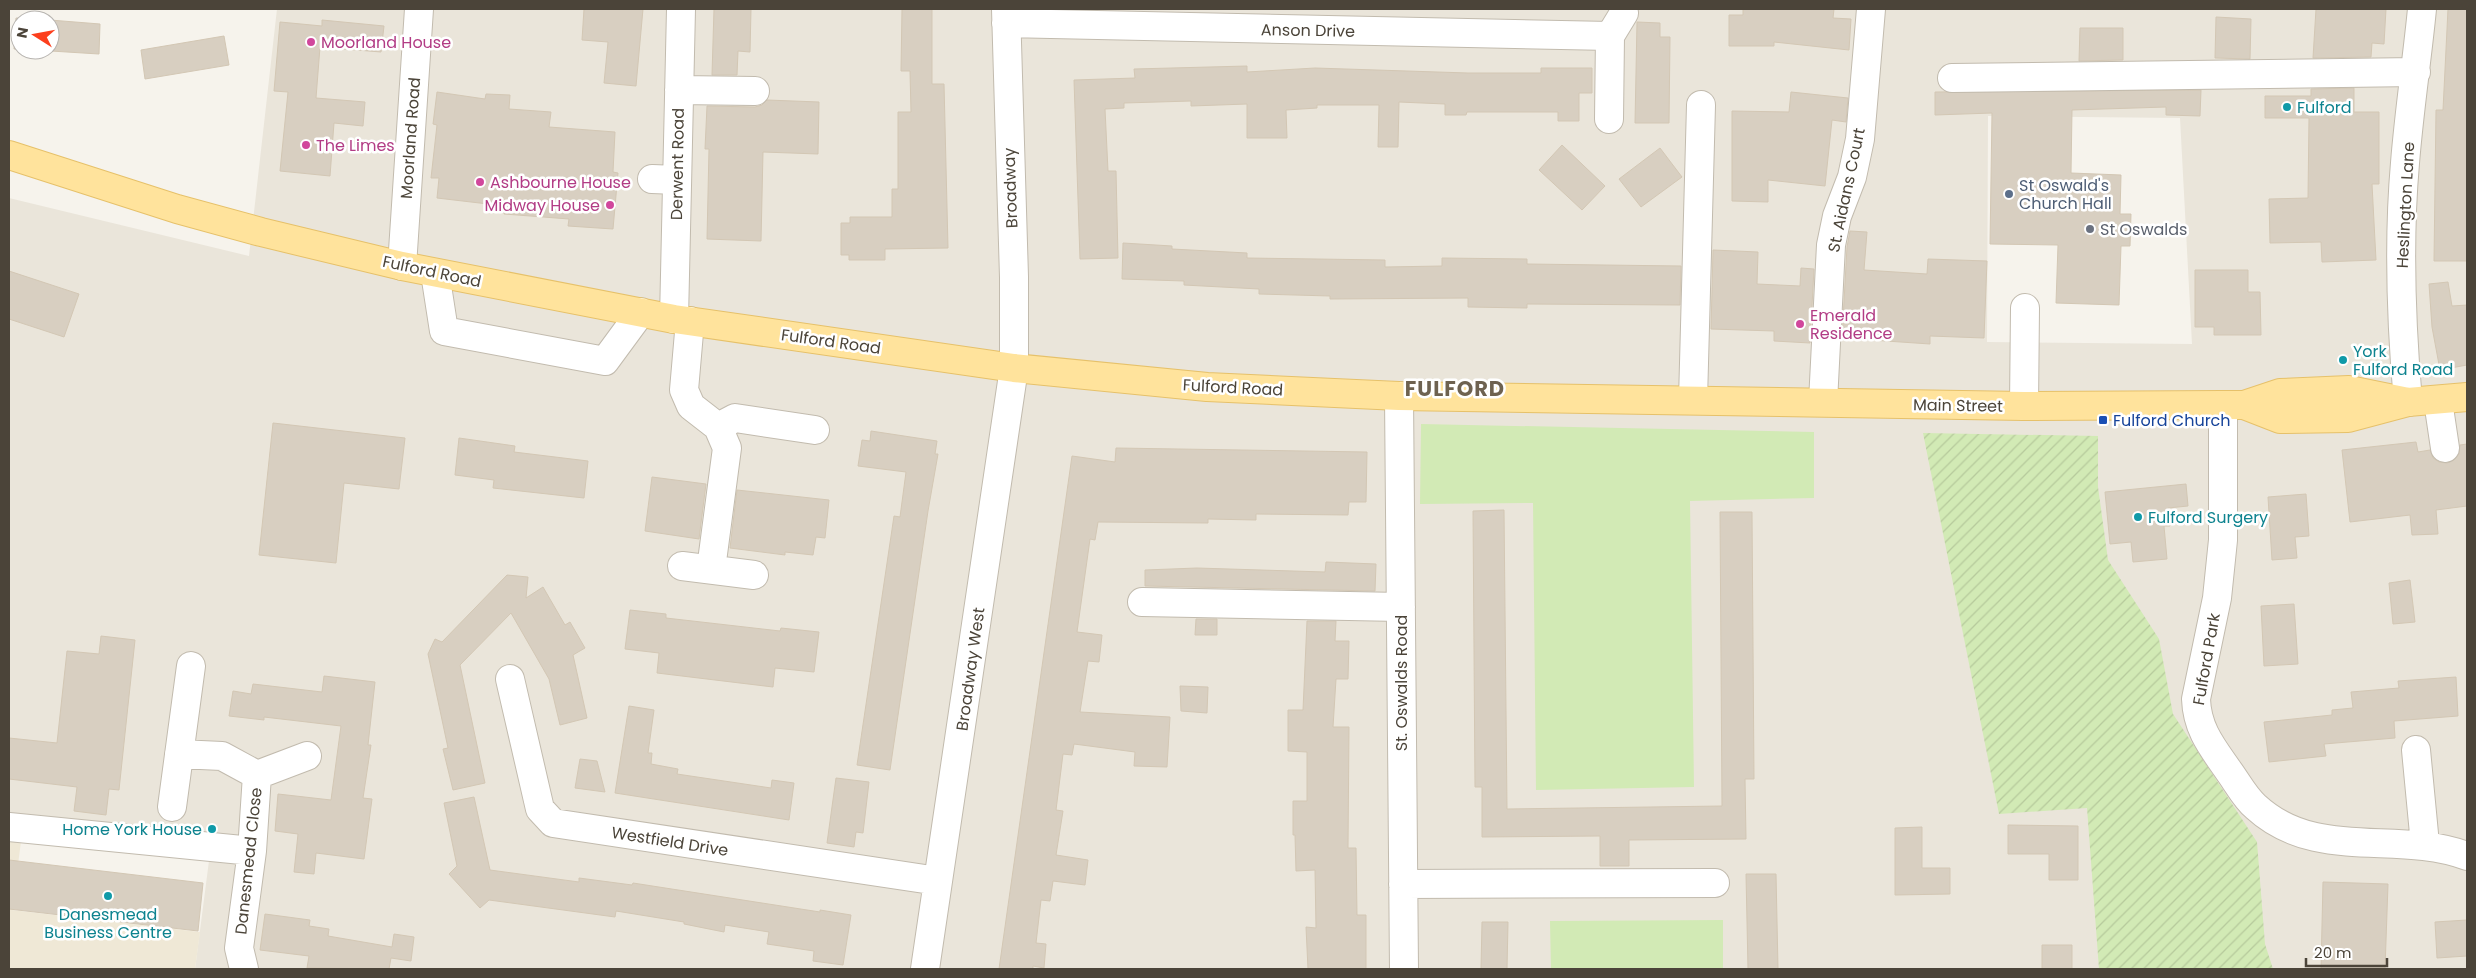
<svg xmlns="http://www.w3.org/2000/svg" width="2476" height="978" font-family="Poppins,sans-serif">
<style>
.residential{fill:#eae5da;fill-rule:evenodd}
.education{fill:#efe8d6}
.grass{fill:#d2eab5}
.garden{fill:url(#garden-furrows)}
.building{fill:#d8cfc1;stroke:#d3c7b4}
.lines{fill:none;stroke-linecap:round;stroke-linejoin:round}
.minor-casing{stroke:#c2bbae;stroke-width:30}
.major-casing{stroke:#e6c16a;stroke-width:30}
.minor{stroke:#fff;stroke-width:28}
.major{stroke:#ffe39c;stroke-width:28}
.hotel-dot{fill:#d1479c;stroke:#fff;stroke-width:2}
.culture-dot{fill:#0f9aa8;stroke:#fff;stroke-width:2}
.service-dot{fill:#5c6f8a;stroke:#fff;stroke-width:2}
.worship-dot{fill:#6b7280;stroke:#fff;stroke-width:2}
.transit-dot{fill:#1a4fb4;stroke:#fff;stroke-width:2}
.labels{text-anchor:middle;stroke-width:5;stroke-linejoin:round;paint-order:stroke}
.street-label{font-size:16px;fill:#4b4439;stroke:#fff}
.hotel-label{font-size:16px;fill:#b23c85;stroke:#fff;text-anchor:start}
.culture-label{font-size:16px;fill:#0d838f;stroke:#fff;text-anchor:start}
.service-label{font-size:16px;fill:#4e5e75;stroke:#fff;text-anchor:start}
.worship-label{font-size:16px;fill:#5b616d;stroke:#fff;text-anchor:start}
.transit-label{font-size:16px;fill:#164399;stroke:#fff;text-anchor:start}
.district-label{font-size:21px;font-weight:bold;letter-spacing:1px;fill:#6e6250;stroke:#fff}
</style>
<defs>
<pattern id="garden-furrows" width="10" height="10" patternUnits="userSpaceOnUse" patternTransform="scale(1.25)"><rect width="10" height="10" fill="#d2eab5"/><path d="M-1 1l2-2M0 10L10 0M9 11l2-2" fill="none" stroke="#b6ca9c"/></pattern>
</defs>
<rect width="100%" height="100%" fill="#f6f3ec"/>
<!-- residential -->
<path class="residential" d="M 277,9 L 2467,9 L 2467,969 L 195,969 L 210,853 L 9,833 L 9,198 L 249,256 ZM 1988,116 L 2180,118 L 2192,344 L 1987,342 Z"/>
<!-- education -->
<path class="education" d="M 9,833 L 22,834 L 12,910 L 200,932 L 195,969 L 9,969 Z"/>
<!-- grass -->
<path class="grass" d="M 1421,424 L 1814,432 L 1814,498 L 1690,501 L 1694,787 L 1536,790 L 1533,503 L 1420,504 Z
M 1723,920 L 1723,969 L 1551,969 L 1550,921 Z"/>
<!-- garden -->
<path class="garden" d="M 1923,433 L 2098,436 L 2098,487 L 2108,560 L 2159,639 L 2173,714 L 2257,842 L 2265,944 L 2273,969 L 2099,969 L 2087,808 L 1999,814 Z"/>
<!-- building -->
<path class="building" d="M 584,9 L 643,9 L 636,86 L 604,83 L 608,42 L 582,40 Z
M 714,9 L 751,9 L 750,52 L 738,51 L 737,75 L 712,75 Z
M 902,9 L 932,9 L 932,84 L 944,84 L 948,248 L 885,249 L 885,260 L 849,260 L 849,255 L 841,255 L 841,223 L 850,223 L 850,217 L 892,217 L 892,189 L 898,189 L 898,112 L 911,112 L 910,71 L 901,71 Z
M 1743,9 L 1834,9 L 1833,18 L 1851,19 L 1849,50 L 1774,42 L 1774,46 L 1729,46 L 1729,15 L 1743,15 Z
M 2316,9 L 2386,9 L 2384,44 L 2372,43 L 2371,57 L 2313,58 Z
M 2448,9 L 2467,9 L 2467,261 L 2434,261 L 2436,110 L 2443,110 Z
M 2216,17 L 2251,19 L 2250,59 L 2215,58 Z
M 16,18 L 43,20 L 20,20 L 20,49 L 14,49 Z
M 50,20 L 100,24 L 99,54 L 35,50 L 50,50 Z
M 322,20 L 384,26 L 381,52 L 320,47 L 316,98 L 365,102 L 363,126 L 334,123 L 330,176 L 280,171 L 288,92 L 274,91 L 280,22 L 322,26 Z
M 1637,22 L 1660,23 L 1660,37 L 1670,37 L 1669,123 L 1635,123 Z
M 2080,28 L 2123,28 L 2123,60 L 2079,61 Z
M 224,36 L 229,65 L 145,79 L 141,50 Z
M 1247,66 L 1247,72 L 1315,68 L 1468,73 L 1541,73 L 1541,68 L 1592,68 L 1592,93 L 1579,93 L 1579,121 L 1558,121 L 1558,112 L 1467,112 L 1466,115 L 1445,115 L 1445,104 L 1399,102 L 1398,147 L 1378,147 L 1379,105 L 1317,105 L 1317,108 L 1286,110 L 1287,138 L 1247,138 L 1247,104 L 1191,106 L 1191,101 L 1124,103 L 1124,108 L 1105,109 L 1108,171 L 1116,171 L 1118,258 L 1080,259 L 1074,80 L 1135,78 L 1134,69 Z
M 2354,88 L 2354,112 L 2379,112 L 2379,184 L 2372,184 L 2376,260 L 2322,262 L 2321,242 L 2270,243 L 2269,199 L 2308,198 L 2309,118 L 2265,118 L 2265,96 L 2311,96 L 2311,89 Z
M 2201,90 L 2200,116 L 2166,115 L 2166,107 L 2072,110 L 2071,173 L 2121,175 L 2120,214 L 2131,214 L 2130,246 L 2121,246 L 2119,305 L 2056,303 L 2058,245 L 1990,244 L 1992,113 L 1935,115 L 1935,92 Z
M 437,92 L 485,99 L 486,94 L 510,95 L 509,109 L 551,112 L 549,127 L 615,132 L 613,172 L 618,173 L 613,229 L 568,226 L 569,219 L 504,214 L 505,206 L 437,198 L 439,178 L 431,178 L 437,125 L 433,124 Z
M 1791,92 L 1848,98 L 1846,122 L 1832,120 L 1825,186 L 1768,180 L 1768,202 L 1732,201 L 1732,111 L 1789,112 Z
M 767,100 L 819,102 L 818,154 L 763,152 L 761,241 L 707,239 L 709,149 L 705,149 L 707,106 L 755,107 L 762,105 Z
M 1562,145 L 1605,186 L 1582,210 L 1539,170 Z
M 1660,148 L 1682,177 L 1641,207 L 1619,179 Z
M 1850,231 L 1867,232 L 1864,270 L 1927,274 L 1928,259 L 1987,261 L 1984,338 L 1930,336 L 1930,344 L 1842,338 L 1847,247 Z
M 1123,243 L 1172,246 L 1172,249 L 1247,253 L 1247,258 L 1385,260 L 1385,267 L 1442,266 L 1442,258 L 1527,259 L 1527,264 L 1681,266 L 1680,305 L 1527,304 L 1527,308 L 1468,307 L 1468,298 L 1330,299 L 1330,296 L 1259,294 L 1259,289 L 1184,285 L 1184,281 L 1122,279 Z
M 1713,250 L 1758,252 L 1757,284 L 1800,286 L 1801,268 L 1814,269 L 1810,343 L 1774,341 L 1774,331 L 1711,329 Z
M 2195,270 L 2248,270 L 2248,292 L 2260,292 L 2261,335 L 2214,335 L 2214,327 L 2195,327 Z
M 9,271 L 79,294 L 64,337 L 9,319 Z
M 2448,282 L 2452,306 L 2467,305 L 2467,365 L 2440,370 L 2432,327 L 2429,284 Z
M 273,423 L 405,438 L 399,489 L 344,483 L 336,563 L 259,555 Z
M 871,431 L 937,441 L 935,454 L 938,454 L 928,511 L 890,770 L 857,765 L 894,516 L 900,517 L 906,472 L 858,466 L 862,440 L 870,441 Z
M 459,438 L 515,446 L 514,452 L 588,461 L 584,498 L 493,488 L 494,480 L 455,475 Z
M 2416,442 L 2418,452 L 2430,450 L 2433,458 L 2439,462 L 2447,463 L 2454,460 L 2459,454 L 2460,445 L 2467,444 L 2467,506 L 2436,510 L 2438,534 L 2412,535 L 2410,515 L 2350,522 L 2342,450 Z
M 1116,448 L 1367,452 L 1366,502 L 1349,502 L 1348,515 L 1256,514 L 1256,520 L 1208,519 L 1208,523 L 1098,522 L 1095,540 L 1090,539 L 1077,632 L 1102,635 L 1099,662 L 1088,661 L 1080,712 L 1170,717 L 1167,767 L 1134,766 L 1135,752 L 1074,744 L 1072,755 L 1063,754 L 1056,810 L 1063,811 L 1056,855 L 1088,860 L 1085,885 L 1053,881 L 1050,901 L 1041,900 L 1036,943 L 1046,944 L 1044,968 L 1033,966 L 1033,969 L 999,969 L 1072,456 L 1115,462 Z
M 652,477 L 706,484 L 699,539 L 645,531 Z
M 2186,484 L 2188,506 L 2168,508 L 2170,526 L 2164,526 L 2167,559 L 2133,562 L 2131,542 L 2110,544 L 2105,492 Z
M 737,490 L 829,500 L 825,538 L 816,537 L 813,555 L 785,552 L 785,555 L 730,548 Z
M 2306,494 L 2309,536 L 2295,537 L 2297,558 L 2272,560 L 2268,497 Z
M 1504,510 L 1507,809 L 1722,806 L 1720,512 L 1752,512 L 1754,779 L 1745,779 L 1746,839 L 1629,840 L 1629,866 L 1600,866 L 1600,836 L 1482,837 L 1482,787 L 1475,787 L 1473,511 Z
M 1326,562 L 1376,564 L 1375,591 L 1145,586 L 1145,570 L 1197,568 L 1325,572 Z
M 507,575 L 528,577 L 526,598 L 543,587 L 565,625 L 570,622 L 585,648 L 573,655 L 587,718 L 560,725 L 549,679 L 511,613 L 460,665 L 485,783 L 453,790 L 443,749 L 448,748 L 428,654 L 435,639 L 442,642 Z
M 2410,580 L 2415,622 L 2393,624 L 2389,583 Z
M 2294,604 L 2298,664 L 2264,666 L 2261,606 Z
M 630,610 L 666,614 L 666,618 L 780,631 L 781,628 L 819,632 L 814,672 L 775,668 L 773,687 L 657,673 L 659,653 L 625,649 Z
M 1196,619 L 1217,619 L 1217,635 L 1195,635 Z
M 1307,621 L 1336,621 L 1335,641 L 1349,641 L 1348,679 L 1336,679 L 1333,727 L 1349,727 L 1348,848 L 1356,848 L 1357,915 L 1366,915 L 1366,969 L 1308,969 L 1306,927 L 1316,928 L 1315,870 L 1296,871 L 1295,835 L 1293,835 L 1293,801 L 1307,801 L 1307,752 L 1288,751 L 1288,710 L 1303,710 Z
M 101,636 L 135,640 L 119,790 L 109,789 L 106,815 L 74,811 L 77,787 L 9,779 L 9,738 L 57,743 L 67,651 L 99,654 Z
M 324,676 L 375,682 L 368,745 L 371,745 L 363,798 L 372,799 L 364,859 L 316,853 L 314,874 L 294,872 L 298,834 L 275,831 L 278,794 L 331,800 L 341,726 L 264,717 L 264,720 L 229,716 L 233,691 L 251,694 L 253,684 L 322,692 Z
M 2456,677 L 2458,716 L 2394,721 L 2395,738 L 2324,744 L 2326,756 L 2269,762 L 2264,722 L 2332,715 L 2332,710 L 2353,708 L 2351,692 L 2399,688 L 2398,681 Z
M 1180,686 L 1208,687 L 1207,713 L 1181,711 Z
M 629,706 L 654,710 L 648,753 L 652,753 L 651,764 L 678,769 L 677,774 L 771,788 L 772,780 L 794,783 L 789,820 L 615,793 Z
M 580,759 L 597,761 L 605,792 L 575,788 Z
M 836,778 L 869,782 L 863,833 L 856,832 L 854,847 L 827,843 Z
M 474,797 L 490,870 L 579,882 L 579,878 L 632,885 L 633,883 L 820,912 L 820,910 L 851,915 L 843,965 L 813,961 L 814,951 L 767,944 L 769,932 L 725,925 L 724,932 L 684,924 L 684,922 L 616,911 L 615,917 L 489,900 L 480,908 L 449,874 L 457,866 L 444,803 Z
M 2008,825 L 2078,826 L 2078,880 L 2049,880 L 2049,854 L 2008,854 Z
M 1922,827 L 1922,868 L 1950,868 L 1950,894 L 1895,895 L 1895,828 Z
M 9,860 L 203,883 L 198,931 L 9,909 Z
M 1746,874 L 1776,874 L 1778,969 L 1748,969 Z
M 2323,882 L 2388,884 L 2385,969 L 2321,969 Z
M 265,914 L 310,920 L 309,926 L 329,929 L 328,936 L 392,947 L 394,934 L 414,937 L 411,961 L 391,958 L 389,969 L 307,968 L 309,956 L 260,950 Z
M 2467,920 L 2467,956 L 2437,958 L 2435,922 Z
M 1482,922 L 1508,922 L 1507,969 L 1481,969 Z
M 2042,945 L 2072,945 L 2072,969 L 2042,969 Z"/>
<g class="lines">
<defs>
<path id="minor" d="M 1006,23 L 1610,36
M 1952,78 L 2416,72
M 679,90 L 755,91
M 1609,119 L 1610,36 L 1624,13
M 652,179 L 677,180
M 402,266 L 419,9
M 435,273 L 444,331 L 605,361 L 641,312
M 674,319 L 681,9
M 690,321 L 684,390 L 691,406 L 718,427 L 727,448 L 711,569
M 1399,396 L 1404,969
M 1693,400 L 1701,105
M 2438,401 L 2445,448
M 1823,402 L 1831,245 L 1837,216 L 1852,177 L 1860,139 L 1871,9
M 2408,402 C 2401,322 2398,243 2405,163 C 2409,112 2417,60 2422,9
M 2223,405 L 2223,540 L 2217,598 L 2196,699 C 2197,729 2212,747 2228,770 C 2237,782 2245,798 2256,807 C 2316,862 2397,830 2467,856
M 2024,406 L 2025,308
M 718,427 L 735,418 L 815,430
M 682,566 L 754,575
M 1142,602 L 1401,607
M 510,679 L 540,809 L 553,823 L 938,881
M 2416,750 L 2425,844
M 179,754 L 222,756 L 257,775
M 172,807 L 191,666
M 9,827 L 252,851
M 1403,884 L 1715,883
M 244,969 L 239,948 L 252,851 L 257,775 L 307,756
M 925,969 L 1014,368 L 1014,277 L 1006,9"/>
<path id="major" d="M 9,155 L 177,209 L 261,232 L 402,266 L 674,319 L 1014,368 L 1207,387 L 1399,396 L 2024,406 L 2223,405 L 2244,405 L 2280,393 L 2349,390 L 2408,402
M 2244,405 L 2280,419 L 2348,418 L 2408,402 L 2467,397"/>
</defs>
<!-- minor casing -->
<use href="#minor" class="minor-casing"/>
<!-- major casing -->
<use href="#major" class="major-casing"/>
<!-- minor -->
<use href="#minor" class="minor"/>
<!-- major -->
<use href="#major" class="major"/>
</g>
<!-- markers -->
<g class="hotel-dot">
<circle cx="311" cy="42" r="5"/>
<circle cx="306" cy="145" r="5"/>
<circle cx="480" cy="182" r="5"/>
<circle cx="610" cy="205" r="5"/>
<circle cx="1800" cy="324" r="5"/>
</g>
<g class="culture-dot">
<circle cx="2287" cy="107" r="5"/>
<circle cx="2343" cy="360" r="5"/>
<circle cx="2138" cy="517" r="5"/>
<circle cx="212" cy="829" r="5"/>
<circle cx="108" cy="896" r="5"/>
</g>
<circle class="service-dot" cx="2009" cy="194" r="5"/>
<circle class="worship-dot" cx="2090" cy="229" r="5"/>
<rect class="transit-dot" x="2098" y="415" width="10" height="10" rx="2.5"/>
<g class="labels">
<!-- street labels -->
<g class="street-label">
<text transform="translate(1308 30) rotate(1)" y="6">Anson Drive</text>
<text transform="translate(410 138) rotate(-86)" y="6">Moorland Road</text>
<text transform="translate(677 164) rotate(-89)" y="6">Derwent Road</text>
<text transform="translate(1010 188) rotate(-92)" y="6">Broadway</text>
<text transform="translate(1846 190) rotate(-78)" y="6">St. Aidans Court</text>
<text transform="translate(2405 205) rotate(-87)" y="6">Heslington Lane</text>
<text transform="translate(432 271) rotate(12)" y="6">Fulford Road</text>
<text transform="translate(831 341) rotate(8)" y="6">Fulford Road</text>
<text transform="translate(1233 387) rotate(3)" y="6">Fulford Road</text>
<text transform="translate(1958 405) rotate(1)" y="6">Main Street</text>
<text transform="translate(2206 659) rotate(-80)" y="6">Fulford Park</text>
<text transform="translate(970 669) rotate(-82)" y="6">Broadway West</text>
<text transform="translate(1401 683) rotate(-90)" y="6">St. Oswalds Road</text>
<text transform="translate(670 841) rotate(9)" y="6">Westfield Drive</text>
<text transform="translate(248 861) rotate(-84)" y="6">Danesmead Close</text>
</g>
<!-- hotel labels -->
<g class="hotel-label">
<text x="321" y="48">Moorland House</text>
<text x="316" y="151">The Limes</text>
<text x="490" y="188">Ashbourne House</text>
<text x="600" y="211" text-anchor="end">Midway House</text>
<text x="1810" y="321">Emerald<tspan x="1810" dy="18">Residence</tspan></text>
</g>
<!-- culture labels -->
<g class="culture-label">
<text x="2297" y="113">Fulford</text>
<text x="2353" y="357">York<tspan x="2353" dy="18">Fulford Road</tspan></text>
<text x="2148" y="523">Fulford Surgery</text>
<text x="202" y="835" text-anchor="end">Home York House</text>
<text x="108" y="920" text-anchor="middle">Danesmead<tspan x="108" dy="18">Business Centre</tspan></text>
</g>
<!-- service labels -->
<g class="service-label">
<text x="2019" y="191">St Oswald's<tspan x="2019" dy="18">Church Hall</tspan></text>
</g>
<!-- worship labels -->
<g class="worship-label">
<text x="2100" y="235">St Oswalds</text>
</g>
<!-- transit labels -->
<g class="transit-label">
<text x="2113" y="426">Fulford Church</text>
</g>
<!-- district labels -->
<g class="district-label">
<text x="1455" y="396">FULFORD</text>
</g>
</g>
<!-- border -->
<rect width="2476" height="978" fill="none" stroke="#4b4439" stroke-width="20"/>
<!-- north arrow -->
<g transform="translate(35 35) rotate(281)"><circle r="24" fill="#ffffff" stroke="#b7b4b0"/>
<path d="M0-4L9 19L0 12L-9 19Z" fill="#fc3f1d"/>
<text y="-8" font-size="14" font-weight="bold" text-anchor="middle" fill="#4b4439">N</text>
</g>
<!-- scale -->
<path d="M2306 958v8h81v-8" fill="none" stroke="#4b4439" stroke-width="2.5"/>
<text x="2314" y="958" font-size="15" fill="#4b4439" stroke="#ffffff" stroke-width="4" paint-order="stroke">20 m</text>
</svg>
